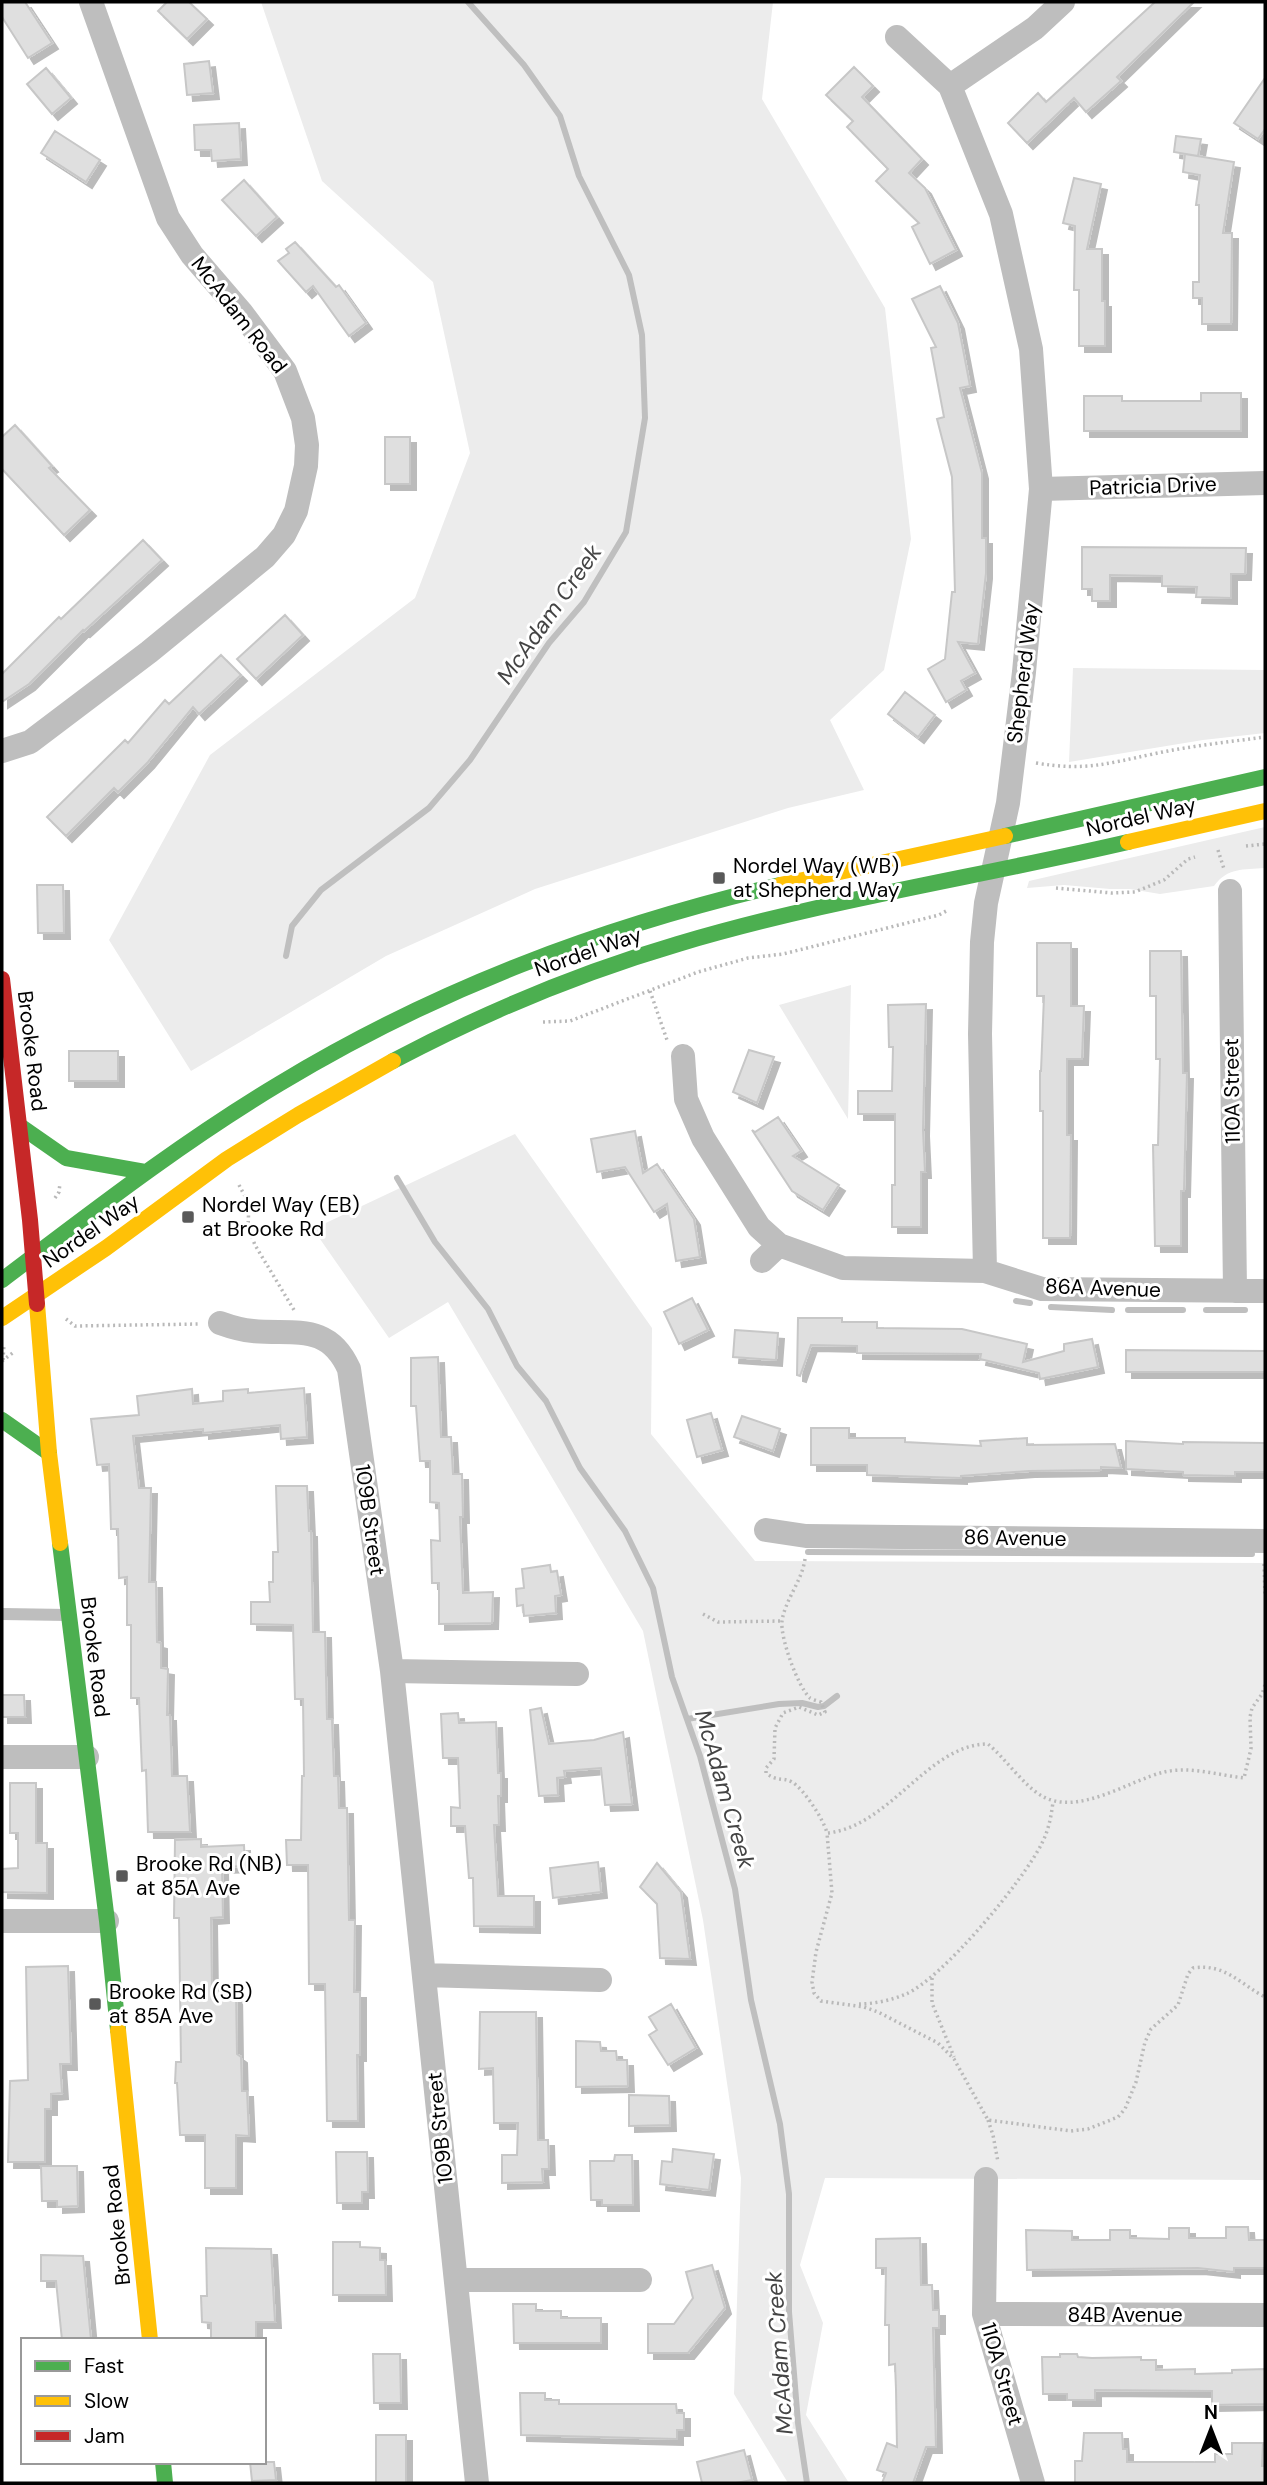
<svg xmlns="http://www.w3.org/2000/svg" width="1267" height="2485" font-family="'DM Sans',sans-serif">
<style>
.green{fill:#ececec}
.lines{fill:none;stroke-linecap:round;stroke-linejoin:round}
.stream{stroke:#bfbfbf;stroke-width:6}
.building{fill:#dfdfdf;stroke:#c7c7c7;stroke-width:2;filter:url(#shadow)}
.path{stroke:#b9b9b9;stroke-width:3.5;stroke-dasharray:2 3.5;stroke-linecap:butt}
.lane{stroke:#bebebe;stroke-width:12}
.street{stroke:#bebebe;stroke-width:24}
.fast{stroke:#4caf50;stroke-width:16}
.slow{stroke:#ffc107;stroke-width:16}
.jam{stroke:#c62828;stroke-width:16}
.poi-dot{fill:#595959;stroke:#fff;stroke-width:2.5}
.labels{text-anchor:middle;stroke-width:6;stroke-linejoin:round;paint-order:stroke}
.street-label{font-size:21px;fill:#000;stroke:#fff}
.poi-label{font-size:21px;fill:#000;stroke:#fff;text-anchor:start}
.water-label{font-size:23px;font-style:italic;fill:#444;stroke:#fff}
</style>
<defs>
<filter id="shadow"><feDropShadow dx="6" dy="6" stdDeviation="0" flood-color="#0004"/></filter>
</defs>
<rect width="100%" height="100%" fill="#fff"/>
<!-- green -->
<path class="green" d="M 261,2 L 773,2 L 762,99 L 885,308 L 911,539 L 884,670 L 830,720 L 864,790 L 788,808 L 535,889 L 386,956 L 191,1071 L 109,940 L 210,755 L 415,598 L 470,453 L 433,282 L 322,181 Z
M 1073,668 L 1265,670 L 1265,733 L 1203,740 L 1069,762 Z
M 1265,827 L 1265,868 C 1243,870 1228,867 1214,886 L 1160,894 L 1130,889 L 1110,889 L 1064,885 L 1027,888 L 1029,881 Z
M 851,985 L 848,1119 L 779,1005 Z
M 515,1134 L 652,1328 L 651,1434 L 755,1561 L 1265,1563 L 1265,2180 L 825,2178 L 800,2265 L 823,2323 L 806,2415 L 849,2483 L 788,2483 L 734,2394 L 741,2178 L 703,1920 L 643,1631 L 448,1302 L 389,1338 L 313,1229 Z"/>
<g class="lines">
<!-- stream -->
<path class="stream" d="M 286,956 L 292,926 L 321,890 L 429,808 L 470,760 L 549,643 L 584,602 L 626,532 L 645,418 L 642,335 L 629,275 L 579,176 L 560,116 L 524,65 L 468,2
M 397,1178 L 435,1242 L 488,1309 L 517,1366 L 546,1401 L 580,1468 L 625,1531 L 653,1588 L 672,1677 L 700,1756 L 735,1889 L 751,2000 L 780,2124 L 789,2194 L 789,2312 L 798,2423 L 807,2483
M 1016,1301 L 1030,1303
M 1051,1307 L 1112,1310
M 1128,1310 L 1183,1310
M 1206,1310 L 1245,1310
M 808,1552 L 1252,1554
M 687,1719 L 779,1704 L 802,1703 L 818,1707 L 824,1706 L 837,1696"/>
</g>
<!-- building -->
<path class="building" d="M 2,2 L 25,2 L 52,43 L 28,58 L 2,17 Z
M 167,2 L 189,2 L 207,19 L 187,39 L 158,11 Z
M 1155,2 L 1194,2 L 1117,77 L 1121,81 L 1086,112 L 1074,98 L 1027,143 L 1008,123 L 1038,93 L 1046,102 Z
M 209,61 L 213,93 L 187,95 L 184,64 Z
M 854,67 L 873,86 L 862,97 L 922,159 L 909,173 L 925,188 L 956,250 L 930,264 L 912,227 L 919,223 L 876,181 L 888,169 L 847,127 L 853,121 L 826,95 Z
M 46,68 L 71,98 L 52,114 L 27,84 Z
M 1265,78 L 1265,129 L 1258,139 L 1234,123 Z
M 239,123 L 241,159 L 212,161 L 211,150 L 195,150 L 194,125 Z
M 55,131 L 100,160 L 86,182 L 41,153 Z
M 1176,136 L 1201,139 L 1198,156 L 1174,152 Z
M 1185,154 L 1234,162 L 1223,233 L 1232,233 L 1231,324 L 1202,324 L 1202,298 L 1193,298 L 1193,282 L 1199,282 L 1199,205 L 1196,205 L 1200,175 L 1183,172 Z
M 1074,178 L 1101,184 L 1087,249 L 1102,249 L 1102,301 L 1105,301 L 1105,346 L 1079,346 L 1079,290 L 1074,290 L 1075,226 L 1063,223 Z
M 244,180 L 277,217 L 256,236 L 222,200 Z
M 295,242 L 336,287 L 339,285 L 366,323 L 349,336 L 313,286 L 306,292 L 278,261 L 289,253 L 286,249 Z
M 940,286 L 958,323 L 970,386 L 960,388 L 982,473 L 982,538 L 986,538 L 986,573 L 978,644 L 958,642 L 975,673 L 961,681 L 966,690 L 946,702 L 928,669 L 945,659 L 952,592 L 955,592 L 952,477 L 937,419 L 944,417 L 931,348 L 936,347 L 912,299 Z
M 1201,393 L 1241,393 L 1241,431 L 1084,431 L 1084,396 L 1122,396 L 1122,401 L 1201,401 Z
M 15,425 L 52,466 L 49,468 L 90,510 L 64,535 L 2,469 L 2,437 Z
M 385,437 L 410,437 L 410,484 L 385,484 Z
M 143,540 L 162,560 L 84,631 L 83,630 L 29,684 L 2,702 L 2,674 L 59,617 L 61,619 Z
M 1082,547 L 1246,548 L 1245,574 L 1231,574 L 1231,598 L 1196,597 L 1197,587 L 1162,586 L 1162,576 L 1110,575 L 1110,601 L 1092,601 L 1092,589 L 1082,589 Z
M 285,615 L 303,635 L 256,679 L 237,659 Z
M 221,655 L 241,675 L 199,714 L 193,707 L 148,762 L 118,792 L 114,788 L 66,836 L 47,817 L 125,740 L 128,743 L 165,700 L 169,704 Z
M 905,692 L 935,715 L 918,737 L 888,714 Z
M 37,885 L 63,885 L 64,933 L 38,933 Z
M 1037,943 L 1071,943 L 1071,1006 L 1084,1006 L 1082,1059 L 1067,1059 L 1067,1135 L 1071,1135 L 1070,1238 L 1043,1238 L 1043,1111 L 1040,1111 L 1040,1071 L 1041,1071 L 1044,996 L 1037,996 Z
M 1150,951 L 1181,951 L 1183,1073 L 1187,1073 L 1184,1191 L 1181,1191 L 1181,1246 L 1155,1246 L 1153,1145 L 1158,1145 L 1160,1059 L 1156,1059 L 1156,996 L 1150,996 Z
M 926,1004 L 923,1130 L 925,1172 L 921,1172 L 921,1227 L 892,1227 L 892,1185 L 895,1185 L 895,1114 L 858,1114 L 858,1091 L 892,1091 L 893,1047 L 889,1047 L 888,1005 Z
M 749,1050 L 774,1057 L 757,1103 L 733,1092 Z
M 69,1051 L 118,1051 L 118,1081 L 69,1081 Z
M 778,1117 L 801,1151 L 793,1156 L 839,1185 L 823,1210 L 792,1191 L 752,1130 L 755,1132 Z
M 635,1131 L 643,1173 L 657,1164 L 694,1219 L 700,1257 L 676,1261 L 667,1204 L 654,1212 L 625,1167 L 597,1172 L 591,1139 Z
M 692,1298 L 708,1330 L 679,1344 L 664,1312 Z
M 798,1318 L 842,1318 L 842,1322 L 877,1322 L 877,1328 L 962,1329 L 1027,1344 L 1023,1362 L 1064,1351 L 1064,1344 L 1092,1339 L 1098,1367 L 1040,1379 L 1039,1373 L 980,1359 L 981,1354 L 857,1353 L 857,1346 L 811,1345 L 800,1376 L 797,1375 Z
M 735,1330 L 778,1333 L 776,1360 L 733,1357 Z
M 1126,1350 L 1265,1351 L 1265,1372 L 1126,1372 Z
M 438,1357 L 441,1437 L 451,1437 L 453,1474 L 462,1474 L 463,1517 L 460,1517 L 463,1593 L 493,1592 L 492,1623 L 439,1624 L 439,1583 L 432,1583 L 431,1540 L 440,1541 L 439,1503 L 430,1502 L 430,1461 L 420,1461 L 416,1406 L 411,1406 L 411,1358 Z
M 304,1388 L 307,1437 L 281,1439 L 280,1425 L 203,1433 L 203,1429 L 133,1436 L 139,1488 L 151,1488 L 149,1582 L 156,1582 L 157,1642 L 161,1643 L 161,1668 L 168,1669 L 167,1715 L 170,1715 L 172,1776 L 187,1776 L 190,1832 L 148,1832 L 146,1770 L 142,1771 L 139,1698 L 131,1698 L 131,1625 L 127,1625 L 127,1577 L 119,1578 L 118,1529 L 111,1529 L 109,1464 L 97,1465 L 91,1419 L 139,1415 L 137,1396 L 192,1389 L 193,1404 L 223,1401 L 223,1391 L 248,1389 L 248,1393 Z
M 711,1413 L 722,1450 L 697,1457 L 687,1420 Z
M 742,1416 L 780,1429 L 773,1451 L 734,1437 Z
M 811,1428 L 849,1428 L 849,1438 L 905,1438 L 905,1442 L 981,1446 L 980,1441 L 1027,1438 L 1027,1445 L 1115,1444 L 1121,1468 L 1101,1467 L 1101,1470 L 1029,1471 L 961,1476 L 961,1478 L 867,1475 L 867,1465 L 811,1465 Z
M 1126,1441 L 1183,1444 L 1183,1442 L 1265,1443 L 1265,1472 L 1235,1472 L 1235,1476 L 1183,1475 L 1183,1472 L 1126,1469 Z
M 276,1486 L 307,1486 L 309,1531 L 311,1531 L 313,1632 L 325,1632 L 327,1719 L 332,1719 L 334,1776 L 338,1776 L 339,1808 L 347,1808 L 349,1920 L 355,1920 L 354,1992 L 360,1992 L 360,2055 L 357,2055 L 358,2121 L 327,2121 L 325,1984 L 309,1984 L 308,1865 L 287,1865 L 286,1840 L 301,1840 L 302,1776 L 304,1776 L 303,1699 L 295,1699 L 293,1625 L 251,1624 L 251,1602 L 270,1602 L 269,1582 L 273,1582 L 273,1552 L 278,1552 Z
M 550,1565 L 551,1572 L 557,1571 L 561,1595 L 555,1596 L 556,1613 L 524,1616 L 523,1605 L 517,1606 L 516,1589 L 524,1588 L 522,1569 Z
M 2,1695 L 24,1695 L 25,1717 L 2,1717 Z
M 541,1708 L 549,1744 L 594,1740 L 623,1732 L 632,1804 L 605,1805 L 601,1768 L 564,1771 L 565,1777 L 557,1778 L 558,1795 L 539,1796 L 530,1710 Z
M 458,1713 L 459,1723 L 496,1722 L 498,1773 L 501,1773 L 501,1796 L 498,1796 L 499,1825 L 494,1825 L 498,1896 L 534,1896 L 534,1927 L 474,1926 L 473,1878 L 469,1878 L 465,1826 L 451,1826 L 451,1807 L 460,1808 L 458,1758 L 443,1758 L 441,1714 Z
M 10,1783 L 36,1783 L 36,1843 L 47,1843 L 47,1893 L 2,1892 L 2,1869 L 18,1868 L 18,1833 L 10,1833 Z
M 201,1839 L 201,1847 L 244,1845 L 245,1866 L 222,1867 L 223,1917 L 211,1918 L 212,1990 L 236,1990 L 237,2054 L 241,2057 L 242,2091 L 247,2091 L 249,2136 L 236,2135 L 236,2188 L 205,2188 L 205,2135 L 180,2135 L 177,2083 L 175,2083 L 176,2062 L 181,2062 L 179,1918 L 174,1918 L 175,1840 Z
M 598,1862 L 601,1892 L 553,1898 L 550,1868 Z
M 657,1863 L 681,1892 L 690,1959 L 660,1958 L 657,1904 L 640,1887 Z
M 68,1966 L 71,2064 L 60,2064 L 62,2093 L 51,2094 L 51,2109 L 45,2109 L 45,2162 L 8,2162 L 10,2081 L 28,2080 L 26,1967 Z
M 671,2004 L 696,2048 L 668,2065 L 649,2035 L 657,2030 L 649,2017 Z
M 480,2012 L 536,2012 L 538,2140 L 548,2140 L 549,2169 L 542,2169 L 543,2182 L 502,2183 L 502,2155 L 517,2155 L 518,2123 L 494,2123 L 493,2068 L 479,2069 Z
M 576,2041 L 600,2042 L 601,2051 L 616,2051 L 617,2060 L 627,2060 L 628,2086 L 576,2087 Z
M 629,2095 L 669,2096 L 670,2125 L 629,2126 Z
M 673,2149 L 714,2154 L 709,2190 L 660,2184 L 662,2161 L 672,2162 Z
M 336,2152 L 367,2152 L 368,2192 L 362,2192 L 362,2203 L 337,2203 Z
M 615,2155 L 632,2155 L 633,2205 L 602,2205 L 602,2200 L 591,2200 L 590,2161 L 614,2161 Z
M 41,2166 L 77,2166 L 78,2206 L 57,2207 L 57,2201 L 42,2201 Z
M 1226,2227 L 1248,2227 L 1249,2240 L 1265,2240 L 1265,2268 L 1234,2268 L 1234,2272 L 1198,2268 L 1027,2270 L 1026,2230 L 1072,2231 L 1072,2240 L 1110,2240 L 1110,2230 L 1130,2230 L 1130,2238 L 1169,2239 L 1169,2228 L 1189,2228 L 1189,2238 L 1226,2238 Z
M 920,2238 L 921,2285 L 932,2285 L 933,2310 L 939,2310 L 939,2328 L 933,2328 L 936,2447 L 926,2447 L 913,2483 L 882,2483 L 886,2473 L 877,2470 L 887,2443 L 897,2447 L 896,2389 L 895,2364 L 889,2365 L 889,2325 L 885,2325 L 886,2268 L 876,2268 L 876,2239 Z
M 333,2242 L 360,2242 L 360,2247 L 380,2248 L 380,2260 L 385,2260 L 386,2295 L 333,2295 Z
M 206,2248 L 271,2249 L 275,2322 L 256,2322 L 256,2340 L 211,2340 L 211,2323 L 202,2322 L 201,2296 L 207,2296 Z
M 41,2255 L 83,2256 L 91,2340 L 62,2340 L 56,2281 L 41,2281 Z
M 712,2265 L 725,2308 L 688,2353 L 648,2353 L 648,2324 L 674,2324 L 693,2298 L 686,2272 Z
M 513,2304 L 536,2304 L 536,2311 L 561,2311 L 561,2318 L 601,2318 L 601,2343 L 514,2343 Z
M 373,2354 L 400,2354 L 401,2403 L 374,2403 Z
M 1060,2354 L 1077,2354 L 1078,2357 L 1092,2358 L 1141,2357 L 1141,2360 L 1156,2360 L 1156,2370 L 1195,2369 L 1195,2374 L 1232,2373 L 1232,2370 L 1265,2369 L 1265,2404 L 1212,2405 L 1212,2391 L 1095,2390 L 1095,2400 L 1067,2400 L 1067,2394 L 1043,2394 L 1042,2357 L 1060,2357 Z
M 520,2393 L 545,2393 L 545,2400 L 559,2400 L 559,2404 L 676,2404 L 677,2413 L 684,2413 L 684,2430 L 677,2430 L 677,2439 L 521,2435 Z
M 1084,2433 L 1122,2433 L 1123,2449 L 1127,2449 L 1127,2462 L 1215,2462 L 1215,2454 L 1232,2454 L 1232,2443 L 1263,2443 L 1262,2466 L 1265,2466 L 1265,2483 L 1075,2483 L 1075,2461 L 1082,2461 Z
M 376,2435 L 406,2435 L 406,2483 L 376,2483 Z
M 744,2450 L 752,2480 L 736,2483 L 702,2483 L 697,2462 Z
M 250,2462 L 274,2462 L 276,2480 L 252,2481 Z"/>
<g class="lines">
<!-- path -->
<path class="path" d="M 1036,763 C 1085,771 1106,764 1153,754 C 1190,746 1228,742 1265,737
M 1246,846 L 1265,844
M 1218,850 L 1224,869
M 1056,888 L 1112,893 L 1135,892 L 1164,880 L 1188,859 L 1195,857
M 650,991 L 667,1040
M 543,1022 L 570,1021 L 698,972 L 748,958 L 783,954 L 939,915 L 948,910
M 239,1185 L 249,1204 L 248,1227 L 255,1245 L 294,1310
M 55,1198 L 59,1192 L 60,1183
M 66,1319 L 75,1326 L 199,1324
M 3,1360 L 4,1344
M 2,1361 L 14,1352
M 805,1559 C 802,1581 785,1600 782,1621 C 780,1638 798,1687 810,1698 C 811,1699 820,1702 821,1702 L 825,1712 L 818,1715 L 799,1707 L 783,1713 L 775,1728 L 774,1759 L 766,1768 L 766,1773 C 777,1782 783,1777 792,1782 C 803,1788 824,1820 827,1833
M 1264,1564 L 1265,1597
M 703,1614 L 718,1622 L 782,1621
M 1265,1685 L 1262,1694 L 1252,1708 L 1250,1717 L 1251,1749 L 1244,1778 C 1218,1775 1190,1766 1164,1772 C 1130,1780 1078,1817 1042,1796 C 1024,1786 1005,1758 988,1744 C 928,1744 890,1827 827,1833 L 832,1893 L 816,1952 L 812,1982 L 814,1993 L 821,2001 L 864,2007 L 878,2012 L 938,2043 L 954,2059 L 988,2120 L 1071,2131 L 1088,2129 L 1118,2117 L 1125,2109 L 1136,2082 L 1145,2042 L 1151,2029 L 1178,2005 L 1188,1974 L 1193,1968 C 1225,1963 1240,1984 1265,1997
M 932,1978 L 932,2003 L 954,2057
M 859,2004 C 874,2004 892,2000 906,1994 C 943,1978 1024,1880 1042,1843 C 1049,1829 1051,1817 1053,1802
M 988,2120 L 993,2135 L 998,2162"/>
<!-- lane -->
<path class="lane" d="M 2,1614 L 68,1615"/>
<!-- street -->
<path class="street" d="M 897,37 L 950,86
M 1041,489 L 1265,483
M 2,751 L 30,742 L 149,652 L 265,557 L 284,535 L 296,511 L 306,466 L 307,445 L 303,418 L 285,371 L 241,312 L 192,255 L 168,218 L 91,2
M 1230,891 L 1235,1291
M 683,1056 L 686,1099 L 703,1138 L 759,1227 L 779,1245 L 843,1268 L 985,1271 L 1042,1289 L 1265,1291
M 762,1261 L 779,1245
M 985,1271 L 980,1034 L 982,942 L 986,903 L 1008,803 L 1024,672 L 1041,489 L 1031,349 L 1001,214 L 950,86 L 1035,28 L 1063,2
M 220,1323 C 231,1327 241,1330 253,1331 C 294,1335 328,1322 349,1369 L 392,1671 L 477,2483
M 766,1530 L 806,1536 L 1265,1541
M 392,1671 L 577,1674
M 2,1757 L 87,1757
M 2,1921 L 107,1921
M 424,1975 L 600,1980
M 986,2179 L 984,2314 L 1033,2483
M 456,2280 L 640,2280
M 984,2314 L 1265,2315"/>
<!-- fast -->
<path class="fast" d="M 1005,836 L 1265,777
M 393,1061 C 484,1013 579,973 678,944 C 825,900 978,877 1128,842
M 20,1126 L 66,1158 L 145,1172
M 2,1280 C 92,1212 182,1142 279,1084 C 436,989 601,927 780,885
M 2,1420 L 49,1453
M 60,1543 L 107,1921 L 118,2030
M 163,2462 L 165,2483"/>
<!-- slow -->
<path class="slow" d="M 1128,842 L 1265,811
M 780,885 L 1005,836
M 37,1304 L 49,1453 L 60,1543
M 2,1318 L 106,1248 L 227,1159 L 298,1115 L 393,1061
M 118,2030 L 150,2340"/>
<!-- jam -->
<path class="jam" d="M 2,979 L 30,1220 L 37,1304"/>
</g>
<!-- markers -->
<g class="poi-dot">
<rect x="712" y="871" width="14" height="14" rx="3.5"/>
<rect x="181" y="1210" width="14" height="14" rx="3.5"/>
<rect x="115" y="1869" width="14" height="14" rx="3.5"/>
<rect x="88" y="1997" width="14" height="14" rx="3.5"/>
</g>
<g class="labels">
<!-- street labels -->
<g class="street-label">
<text transform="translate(239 315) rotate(52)" y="7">McAdam Road</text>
<text transform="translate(1153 486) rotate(-2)" y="7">Patricia Drive</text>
<text transform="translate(1023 673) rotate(-83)" y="7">Shepherd Way</text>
<text transform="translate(1141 817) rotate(-13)" y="7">Nordel Way</text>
<text transform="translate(588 952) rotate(-19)" y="7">Nordel Way</text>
<text transform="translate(32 1051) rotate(83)" y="7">Brooke Road</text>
<text transform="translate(1232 1091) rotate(-91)" y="7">110A Street</text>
<text transform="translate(91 1231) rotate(-35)" y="7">Nordel Way</text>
<text transform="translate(1103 1288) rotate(2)" y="7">86A Avenue</text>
<text transform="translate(370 1520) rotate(82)" y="7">109B Street</text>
<text transform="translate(1015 1538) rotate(1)" y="7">86 Avenue</text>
<text transform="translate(95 1657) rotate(83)" y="7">Brooke Road</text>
<text transform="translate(440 2128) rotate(-96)" y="7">109B Street</text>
<text transform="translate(117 2225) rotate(-96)" y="7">Brooke Road</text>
<text x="1125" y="2322">84B Avenue</text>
<text transform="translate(1002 2374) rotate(74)" y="7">110A Street</text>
</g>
<!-- poi labels -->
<g class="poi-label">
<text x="733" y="873">Nordel Way (WB)<tspan x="733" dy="24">at Shepherd Way</tspan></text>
<text x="202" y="1212">Nordel Way (EB)<tspan x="202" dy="24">at Brooke Rd</tspan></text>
<text x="136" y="1871">Brooke Rd (NB)<tspan x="136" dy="24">at 85A Ave</tspan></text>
<text x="109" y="1999">Brooke Rd (SB)<tspan x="109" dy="24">at 85A Ave</tspan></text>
</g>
<!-- water labels -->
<g class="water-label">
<text transform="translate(549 614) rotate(-55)" y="8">McAdam Creek</text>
<text transform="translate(725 1789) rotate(74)" y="8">McAdam Creek</text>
<text transform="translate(779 2353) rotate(-94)" y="8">McAdam Creek</text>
</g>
</g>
<!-- border -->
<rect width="1267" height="2485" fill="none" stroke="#000000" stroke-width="7"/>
<!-- legend -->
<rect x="21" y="2338" width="245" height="126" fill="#ffffff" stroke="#999999" stroke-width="2"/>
<rect x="35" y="2361" width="35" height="10" fill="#4caf50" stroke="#999999" stroke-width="2"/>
<text x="84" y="2373" font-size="21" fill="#000000">Fast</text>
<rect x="35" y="2396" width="35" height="10" fill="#ffc107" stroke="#999999" stroke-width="2"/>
<text x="84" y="2408" font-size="21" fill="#000000">Slow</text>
<rect x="35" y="2431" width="35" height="10" fill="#c62828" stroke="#999999" stroke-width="2"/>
<text x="84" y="2443" font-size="21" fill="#000000">Jam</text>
<!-- north arrow -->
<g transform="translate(1211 2429)" stroke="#ffffff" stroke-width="5" paint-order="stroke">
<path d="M0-5L12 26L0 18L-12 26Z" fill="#000000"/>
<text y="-10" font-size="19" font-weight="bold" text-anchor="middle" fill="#000000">N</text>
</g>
</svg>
